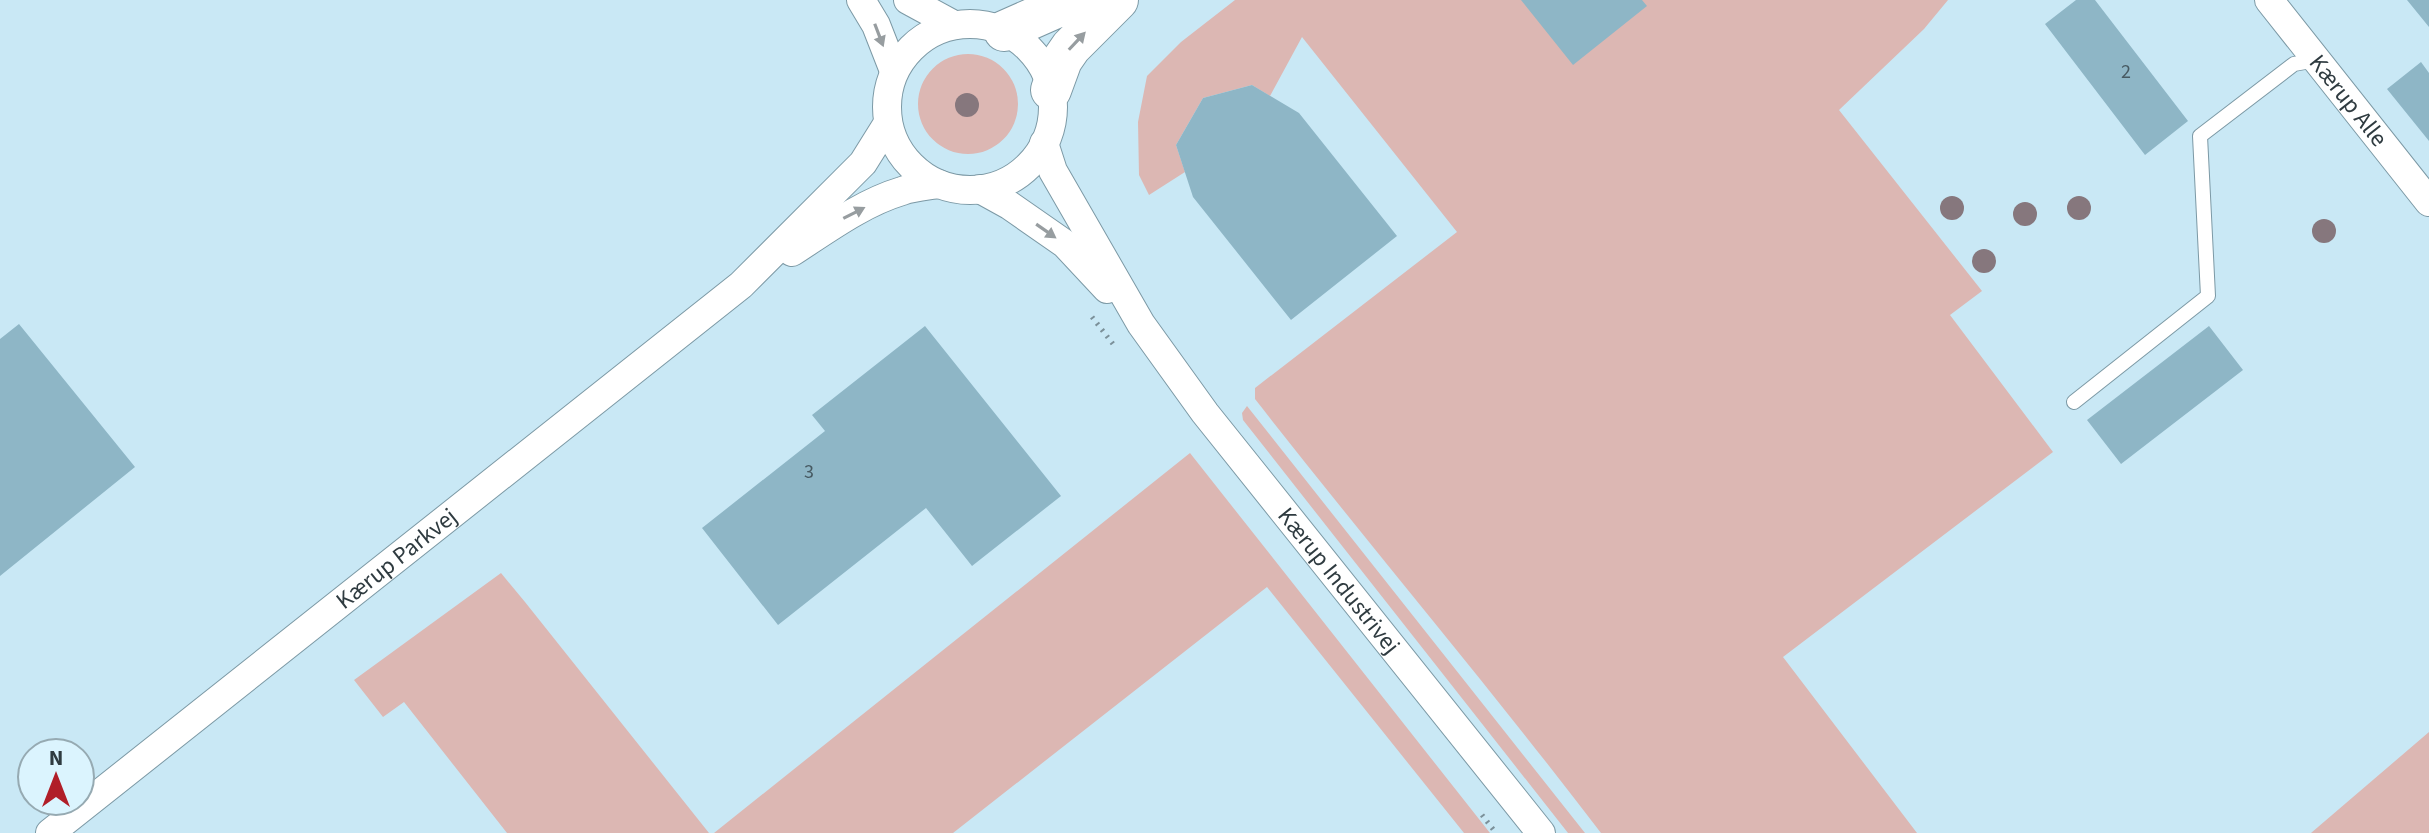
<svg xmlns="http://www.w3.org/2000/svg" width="2429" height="833" font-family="'Source Sans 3',sans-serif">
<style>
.green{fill:#dcb7b3}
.building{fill:#8eb6c6}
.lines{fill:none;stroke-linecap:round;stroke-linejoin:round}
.lane-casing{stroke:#7c99a5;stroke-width:16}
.street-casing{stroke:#7c99a5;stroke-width:30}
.secondary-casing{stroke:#7c99a5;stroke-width:42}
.path{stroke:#7b9099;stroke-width:5;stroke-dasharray:2 6;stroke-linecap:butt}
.lane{stroke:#fff;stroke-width:14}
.street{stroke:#fff;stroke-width:28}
.secondary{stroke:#fff;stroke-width:40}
.tree{fill:#86777d}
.oneway{fill:#979da0}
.labels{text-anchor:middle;stroke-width:6;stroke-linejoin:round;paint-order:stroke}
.number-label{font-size:20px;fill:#475a62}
.street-label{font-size:24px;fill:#2f3b40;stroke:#dbf4fe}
</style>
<rect width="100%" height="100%" fill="#c9e8f5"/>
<!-- green -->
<path class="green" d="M 1235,0 L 1948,0 L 1924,29 L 1839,110 L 1982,291 L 1950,315 L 2053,452 L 1783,657 L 1917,833 L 1601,833 C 1489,686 1369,545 1255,399 L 1255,388 L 1457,232 L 1302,37 L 1270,96 L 1252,85 L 1203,98 L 1176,145 L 1185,172 L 1149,195 L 1139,175 L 1138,122 L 1147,76 L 1181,42 Z
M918 104a50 50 0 1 1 100 0a50 50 0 1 1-100 0Z
M 1247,406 L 1585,833 L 1568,833 L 1243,420 L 1242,413 Z
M 1190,453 L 1490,833 L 1464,833 L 1267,587 L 953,833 L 714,833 Z
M 501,573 L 525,602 L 709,833 L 507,833 L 404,702 L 383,717 L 354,680 Z
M 2429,732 L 2429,833 L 2311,833 Z"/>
<!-- building -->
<path class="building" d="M 1521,0 L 1642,0 L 1647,6 L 1573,65 Z
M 2076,0 L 2095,0 L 2188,121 L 2145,155 L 2045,24 Z
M 2407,0 L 2429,0 L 2429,27 Z
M 2421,62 L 2429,73 L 2429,141 L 2387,89 Z
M 1252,85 L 1299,113 L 1397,236 L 1291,320 L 1193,197 L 1176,145 L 1203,98 Z
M 19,324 L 135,467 L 0,576 L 0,339 Z
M 925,326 L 1061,496 L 972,566 L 926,508 L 778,625 L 702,528 L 825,431 L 812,415 Z
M 2209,326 L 2243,370 L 2121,464 L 2087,420 Z"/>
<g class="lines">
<defs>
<path id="lane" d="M 2074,402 L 2208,296 L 2200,136 L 2294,64 L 2316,60"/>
<g id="street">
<path d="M 861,0 L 876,25 L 894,71"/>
<path d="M 908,0 L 954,25"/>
<path id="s1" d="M 2269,0 L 2429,202"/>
<circle cx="970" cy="107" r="83"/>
<path id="s2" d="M 1044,143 L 1053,171 L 1141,324 L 1205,413 L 1541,833"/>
<path d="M 980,189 L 1009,205 L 1065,244 L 1107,289"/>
<path d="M 792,252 C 826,230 862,203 902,191 C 913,187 927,186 939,184"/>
<path id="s3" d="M 50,833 L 741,285 L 863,163 L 888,123"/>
</g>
<path id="secondary" d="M 1004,31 L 1074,0
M 1051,90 L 1062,60 L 1071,47 L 1118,0"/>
</defs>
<!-- lane casing -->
<use href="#lane" class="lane-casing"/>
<!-- street casing -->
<use href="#street" class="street-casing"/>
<!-- secondary casing -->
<use href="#secondary" class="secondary-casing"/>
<!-- path -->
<path class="path" d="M 1092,317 L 1113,344
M 1482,815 L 1496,833"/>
<!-- lane -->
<use href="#lane" class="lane"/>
<!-- street -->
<use href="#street" class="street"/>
<!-- secondary -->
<use href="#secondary" class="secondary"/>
</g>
<!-- trees -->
<g class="tree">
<circle cx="967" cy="105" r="12"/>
<circle cx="1952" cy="208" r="12"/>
<circle cx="2079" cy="208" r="12"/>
<circle cx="2025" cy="214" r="12"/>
<circle cx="2324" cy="231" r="12"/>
<circle cx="1984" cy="261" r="12"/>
</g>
<!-- one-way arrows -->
<defs><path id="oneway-solid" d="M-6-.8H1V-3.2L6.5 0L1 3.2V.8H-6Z" transform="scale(2)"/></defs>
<g class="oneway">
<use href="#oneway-solid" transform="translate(879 35) rotate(69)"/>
<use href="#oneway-solid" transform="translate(1077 41) rotate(-47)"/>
<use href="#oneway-solid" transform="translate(854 213) rotate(-27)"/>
<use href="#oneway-solid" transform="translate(1046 231) rotate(35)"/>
</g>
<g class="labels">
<!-- number labels -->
<g class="number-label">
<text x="2126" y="78">2</text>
<text x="809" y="478">3</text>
</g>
<!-- street labels -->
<g class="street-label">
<text dy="8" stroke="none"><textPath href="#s1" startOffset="128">Kærup Alle</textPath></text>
<text dy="8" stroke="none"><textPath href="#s3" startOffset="442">Kærup Parkvej</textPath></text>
<text dy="8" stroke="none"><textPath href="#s2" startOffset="530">Kærup Industrivej</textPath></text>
</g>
</g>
<!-- north arrow -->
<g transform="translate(56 777)"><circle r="38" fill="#dbf4fe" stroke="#96aab2" stroke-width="2"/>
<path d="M0-6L14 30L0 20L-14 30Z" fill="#b01e28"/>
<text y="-12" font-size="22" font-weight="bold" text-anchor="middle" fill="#2f3b40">N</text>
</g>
</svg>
